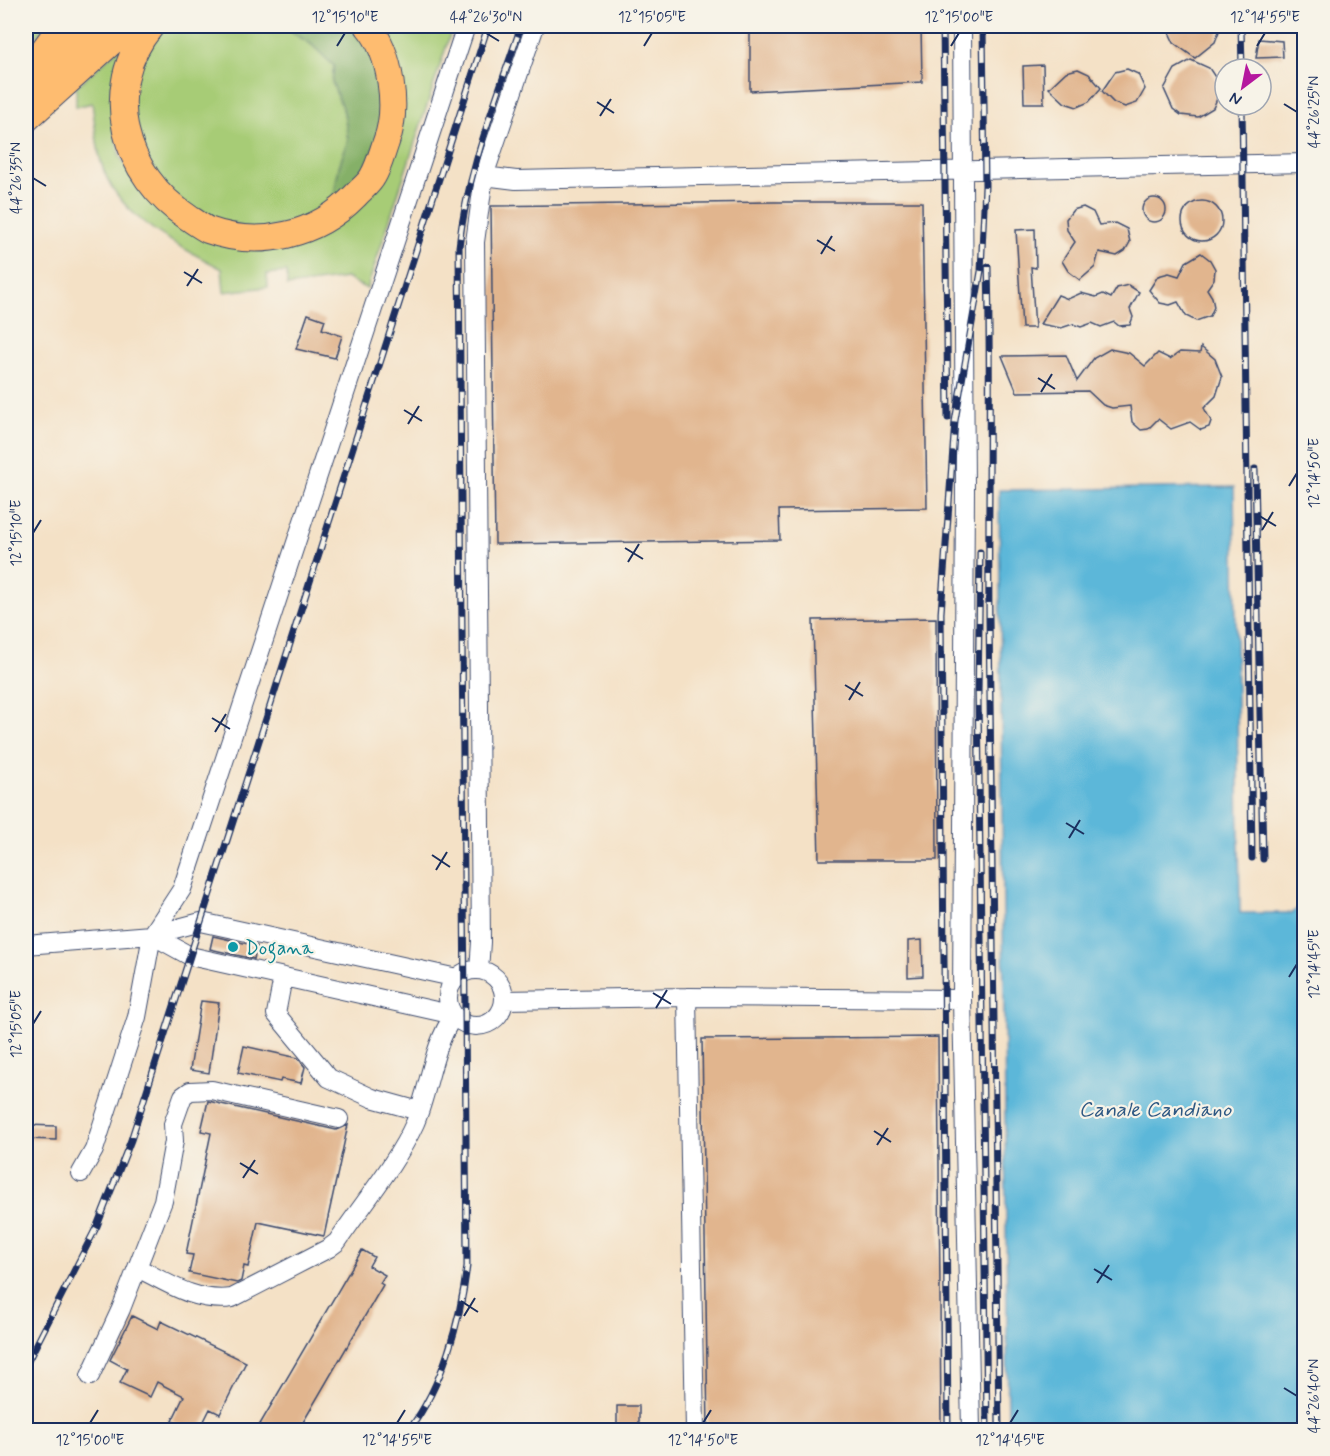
<svg xmlns="http://www.w3.org/2000/svg" width="1330" height="1456" font-family="Mynerve,sans-serif">
<style>
.green{fill:#a7cc76;stroke:#617e6a;stroke-width:1.5}
.forest{fill:#85b067;stroke:#507062;stroke-width:1.5}
.water{fill:#5bb7d9;stroke:#3b739c;stroke-width:1.5}
.building{fill:#e1b58e}
.lines{fill:none;stroke-linecap:round;stroke-linejoin:round}
.minor-casing{stroke:#3c4a6e;stroke-width:20}
.highway-casing{stroke:#3c4a6e;stroke-width:28}
.minor{stroke:#fff;stroke-width:18}
.highway{stroke:#febc70;stroke-width:26}
.rail-casing{stroke:#1b2f5e;stroke-width:7}
.rail{stroke:#f7f3e8;stroke-width:4.5;stroke-dasharray:14;stroke-linecap:butt}
.ticks{fill:none;stroke:#1b2f5e;stroke-width:2}
.culture-dot{fill:#0f9aa8;stroke:#f7f3e8;stroke-width:2}
.labels{text-anchor:middle;stroke-width:4.5;stroke-linejoin:round;paint-order:stroke}
.culture-label{font-size:20px;fill:#0d838f;stroke:#f7f3e8;text-anchor:start}
.water-label{font-size:21px;font-style:italic;fill:#2e5883;stroke:#f7f3e8}
.neatline{fill:none;stroke:#1b2f5e;stroke-width:2}
.ticks-label{font-size:15px;text-anchor:middle;fill:#1b2f5e}
</style>
<rect width="100%" height="100%" fill="#f7f3e8"/>
<filter id="ink" filterUnits="userSpaceOnUse"><feTurbulence type="fractalNoise" baseFrequency=".0167" numOctaves="2"/><feDisplacementMap in="SourceGraphic" scale="12" xChannelSelector="R" yChannelSelector="G"/><feConvolveMatrix kernelMatrix="1 2 1 2 8 2 1 2 1" color-interpolation-filters="sRGB"/></filter>
<filter id="wash" filterUnits="userSpaceOnUse"><feTurbulence type="fractalNoise" baseFrequency=".008" numOctaves="4" result="noise"/><feDisplacementMap in="SourceGraphic" scale="24" xChannelSelector="R" yChannelSelector="G"/><feGaussianBlur stdDeviation="1.35" result="paint"/><feColorMatrix in="noise" values="0 0 0 0 0 0 0 0 0 0 0 0 0 0 0 0 0 1.4 0 .05"/><feComposite in="paint" operator="in"/></filter>
<g filter="url(#wash)">
<rect width="100%" height="100%" fill="#f4e1c6"/>
<!-- green -->
<path class="green" d="M 26,26 L 45,26 L 26,49 Z
M 157,26 L 282,26 L 311,44 L 334,65 L 332,82 L 344,112 L 348,141 L 339,167 L 332,206 L 297,223 L 255,230 L 192,214 L 142,164 L 129,82 Z
M 379,26 L 453,26 L 367,289 L 346,278 L 287,286 L 287,272 L 267,274 L 268,287 L 224,292 L 222,269 C 177,245 116,217 101,162 C 96,143 95,123 92,103 L 76,107 L 76,87 L 123,45 L 112,87 L 113,126 L 120,157 L 145,196 L 168,218 L 187,232 L 325,232 Z"/>
<!-- forest -->
<path class="forest" d="M 282,26 L 352,26 C 391,68 391,128 360,175 C 353,186 341,196 332,206 L 339,167 L 348,140 L 344,112 L 332,82 L 334,66 L 311,44 Z"/>
<!-- water -->
<path class="water" d="M 1234,487 L 1240,913 L 1292,913 L 1304,903 L 1304,1430 L 1008,1430 L 999,490 Z"/>
<g id="blocks">
<!-- building -->
<path class="building" d="M 750,26 L 921,26 L 922,82 L 750,91 Z
M 1166,26 L 1221,26 L 1215,42 L 1195,58 L 1174,43 Z
M 1259,39 L 1282,41 L 1283,57 L 1256,58 Z
M 1191,60 L 1209,68 L 1219,83 L 1220,92 L 1213,108 L 1198,117 L 1181,115 L 1173,109 L 1164,89 L 1175,69 Z
M 1043,65 L 1044,103 L 1024,103 L 1023,66 Z
M 1078,69 L 1089,74 L 1101,88 L 1089,102 L 1077,107 L 1065,103 L 1049,88 L 1066,72 Z
M 1127,69 L 1138,74 L 1145,89 L 1137,103 L 1125,107 L 1114,103 L 1102,91 L 1115,72 Z
M1142 210a12 12 0 1 1 24 0a12 12 0 1 1-24 0Z
M1182 221a20 20 0 1 1 40 0a20 20 0 1 1-40 0Z
M 774,202 L 922,202 L 927,508 L 779,510 L 780,540 L 495,544 L 491,206 Z
M 1083,207 L 1093,212 L 1099,225 L 1115,223 L 1127,229 L 1130,242 L 1125,251 L 1117,256 L 1099,252 L 1095,267 L 1080,280 L 1068,271 L 1062,261 L 1075,242 L 1067,230 L 1066,219 L 1073,210 Z
M 1035,229 L 1036,268 L 1031,267 L 1035,328 L 1022,328 L 1016,230 Z
M 1201,253 L 1210,260 L 1215,269 L 1214,279 L 1207,289 L 1212,297 L 1214,307 L 1210,316 L 1196,321 L 1186,316 L 1178,302 L 1170,305 L 1160,303 L 1149,290 L 1158,276 L 1169,273 L 1179,276 L 1186,262 Z
M 1128,285 L 1139,292 L 1130,309 L 1133,317 L 1130,325 L 1119,326 L 1114,322 L 1101,327 L 1092,323 L 1081,327 L 1073,324 L 1061,328 L 1040,324 L 1058,295 L 1068,299 L 1081,293 L 1096,297 L 1103,294 L 1111,298 L 1117,288 Z
M 308,314 L 325,320 L 322,329 L 342,336 L 335,358 L 296,349 Z
M 1201,347 L 1215,359 L 1222,377 L 1216,396 L 1204,408 L 1211,421 L 1209,427 L 1201,430 L 1190,422 L 1171,429 L 1158,419 L 1148,429 L 1141,430 L 1132,422 L 1130,406 L 1112,408 L 1103,405 L 1088,391 L 1017,392 L 1002,356 L 1066,355 L 1077,381 L 1094,358 L 1110,349 L 1129,353 L 1145,366 L 1158,353 L 1170,359 L 1180,352 L 1200,353 Z
M 936,618 L 937,860 L 819,860 L 813,620 Z
M 213,936 L 257,946 L 254,959 L 210,949 Z
M 922,940 L 923,976 L 908,977 L 908,941 Z
M 201,1001 L 219,1003 L 209,1073 L 190,1070 Z
M 938,1037 L 941,1431 L 708,1431 L 702,1039 Z
M 244,1046 L 298,1058 L 305,1067 L 301,1083 L 281,1079 L 280,1082 L 238,1073 Z
M 208,1101 L 336,1130 L 348,1125 L 324,1236 L 258,1222 L 248,1267 L 244,1266 L 241,1281 L 237,1283 L 189,1273 L 193,1255 L 186,1254 L 211,1133 L 201,1131 Z
M 26,1125 L 56,1126 L 56,1140 L 27,1139 Z
M 362,1250 L 374,1257 L 369,1266 L 385,1275 L 380,1283 L 383,1285 L 298,1431 L 256,1431 Z
M 132,1316 L 158,1329 L 161,1321 L 246,1362 L 220,1414 L 210,1409 L 199,1431 L 192,1431 L 172,1421 L 184,1396 L 157,1382 L 150,1397 L 120,1383 L 127,1369 L 110,1360 Z
M 617,1406 L 639,1406 L 639,1431 L 617,1431 Z"/>
</g>
</g>
<g filter="url(#ink)">
<use href="#blocks" fill-opacity="0" stroke="#3c4a6e" stroke-width="1.5"/>
<g class="lines">
<defs>
<path id="minor" d="M 962,26 L 965,489 L 962,999 L 971,1430
M 484,176 L 516,180 L 1304,163
M 26,945 L 152,935 L 201,922 L 457,978
M 479,970 L 481,942 L 475,242 L 484,176 L 535,26
M448 998a28 28 0 1 1 56 0a28 28 0 1 1-56 0Z
M 283,977 L 276,1014 L 329,1078 L 372,1098 L 419,1111
M 687,997 L 695,1430
M 504,1000 L 687,997 L 962,999
M 81,1173 L 94,1150 L 137,1017 L 152,935 L 182,889 L 466,26
M 138,1268 C 169,1284 197,1303 232,1298 L 329,1248 L 337,1242 C 362,1205 397,1163 415,1123 C 430,1087 432,1047 454,1015 L 190,956 L 152,935
M 90,1376 L 121,1309 L 163,1201 L 174,1141 L 173,1124 L 183,1096 L 190,1091 L 212,1090 L 339,1119"/>
<path id="highway" d="M 151,26 C 99,89 123,176 189,218 C 195,222 202,227 208,230 C 260,249 317,235 355,196 C 360,190 369,184 373,176 C 379,166 382,153 386,142 C 399,109 391,53 368,26
M 35,62 L 61,26
M 26,84 L 92,26
M 26,119 L 129,26"/>
</defs>
<!-- minor casing -->
<use href="#minor" class="minor-casing"/>
<!-- highway casing -->
<use href="#highway" class="highway-casing"/>
<!-- minor -->
<use href="#minor" class="minor"/>
<!-- highway -->
<use href="#highway" class="highway"/>
<defs>
<path id="rail" d="M 943,26 L 948,418
M 1241,26 L 1242,69
M 1242,105 L 1252,858
M 988,267 C 991,384 988,500 989,617 C 992,888 996,1159 999,1430
M 1255,469 L 1263,859
M 980,552 L 978,694 L 987,1430
M 26,1365 L 97,1226 L 131,1140 L 488,26
M 409,1430 C 443,1385 460,1322 467,1266 L 459,247 C 467,171 497,98 521,26
M 948,1430 L 941,613 L 955,421 L 981,271 L 985,186 L 983,26"/>
</defs>
<!-- rail casing -->
<use href="#rail" class="rail-casing"/>
<!-- rail -->
<use href="#rail" class="rail"/>
</g>
</g>
<!-- ticks -->
<path class="ticks" d="M 486,33 L 499,41M 337,46 L 345,33M 644,46 L 652,33M 951,46 L 959,33M 1257,46 L 1265,33M 597,102 L 614,113M 1284,104 L 1297,112M 600,116 L 611,99M 33,178 L 46,186M 817,240 L 835,251M 821,254 L 832,236M 184,272 L 202,283M 187,286 L 198,269M 1038,378 L 1055,389M 1041,392 L 1052,374M 404,410 L 422,421M 408,424 L 419,406M 1289,486 L 1297,473M 1258,515 L 1276,526M 1262,530 L 1273,512M 33,533 L 41,520M 625,548 L 643,559M 628,562 L 639,544M 845,685 L 863,696M 849,700 L 860,682M 212,718 L 230,729M 215,732 L 226,714M 1066,823 L 1084,834M 1069,838 L 1080,820M 432,855 L 450,867M 436,870 L 447,852M 1289,977 L 1297,964M 653,993 L 671,1004M 656,1008 L 667,990M 33,1024 L 41,1011M 874,1131 L 891,1142M 877,1145 L 888,1128M 240,1163 L 258,1174M 243,1178 L 255,1160M 1094,1269 L 1112,1280M 1097,1283 L 1109,1265M 461,1301 L 478,1312M 464,1316 L 475,1298M 1284,1388 L 1297,1396M 90,1423 L 98,1410M 397,1423 L 405,1410M 703,1423 L 711,1410M 1010,1423 L 1018,1410"/>
<!-- markers -->
<circle class="culture-dot" cx="233" cy="947" r="6"/>
<g class="labels">
<!-- culture labels -->
<g class="culture-label">
<text x="245" y="954">Dogana</text>
</g>
<!-- water labels -->
<g class="water-label">
<text x="1155" y="1116">Canale Candiano</text>
</g>
</g>
<!-- margin -->
<rect width="1330" height="1456" fill="none" stroke="#f7f3e8" stroke-width="66"/>
<!-- north arrow -->
<g transform="translate(1243 87) rotate(212)"><circle r="28" fill="#f7f3e8" stroke="#9fa5b1" stroke-width="1.5"/>
<path d="M0-4.5L10 22L0 15L-10 22Z" fill="#b5179e"/>
<text y="-9" font-size="16" font-weight="bold" text-anchor="middle" fill="#1b2f5e">N</text>
</g>
<rect x="33" y="33" width="1264" height="1390" class="neatline"/>
<g class="ticks-label">
<text x="345" y="22">12°15'10"E</text>
<text x="486" y="22">44°26'30"N</text>
<text x="652" y="22">12°15'05"E</text>
<text x="959" y="22">12°15'00"E</text>
<text x="1265" y="22">12°14'55"E</text>
<text transform="translate(1314 112) rotate(-90)" y="5">44°26'25"N</text>
<text transform="translate(16 178) rotate(-90)" y="5">44°26'35"N</text>
<text transform="translate(1314 473) rotate(-90)" y="5">12°14'50"E</text>
<text transform="translate(16 533) rotate(-90)" y="5">12°15'10"E</text>
<text transform="translate(1314 964) rotate(-90)" y="5">12°14'45"E</text>
<text transform="translate(16 1024) rotate(-90)" y="5">12°15'05"E</text>
<text transform="translate(1314 1396) rotate(-90)" y="5">44°26'40"N</text>
<text x="90" y="1445">12°15'00"E</text>
<text x="397" y="1445">12°14'55"E</text>
<text x="703" y="1445">12°14'50"E</text>
<text x="1010" y="1445">12°14'45"E</text>
</g>
</svg>
